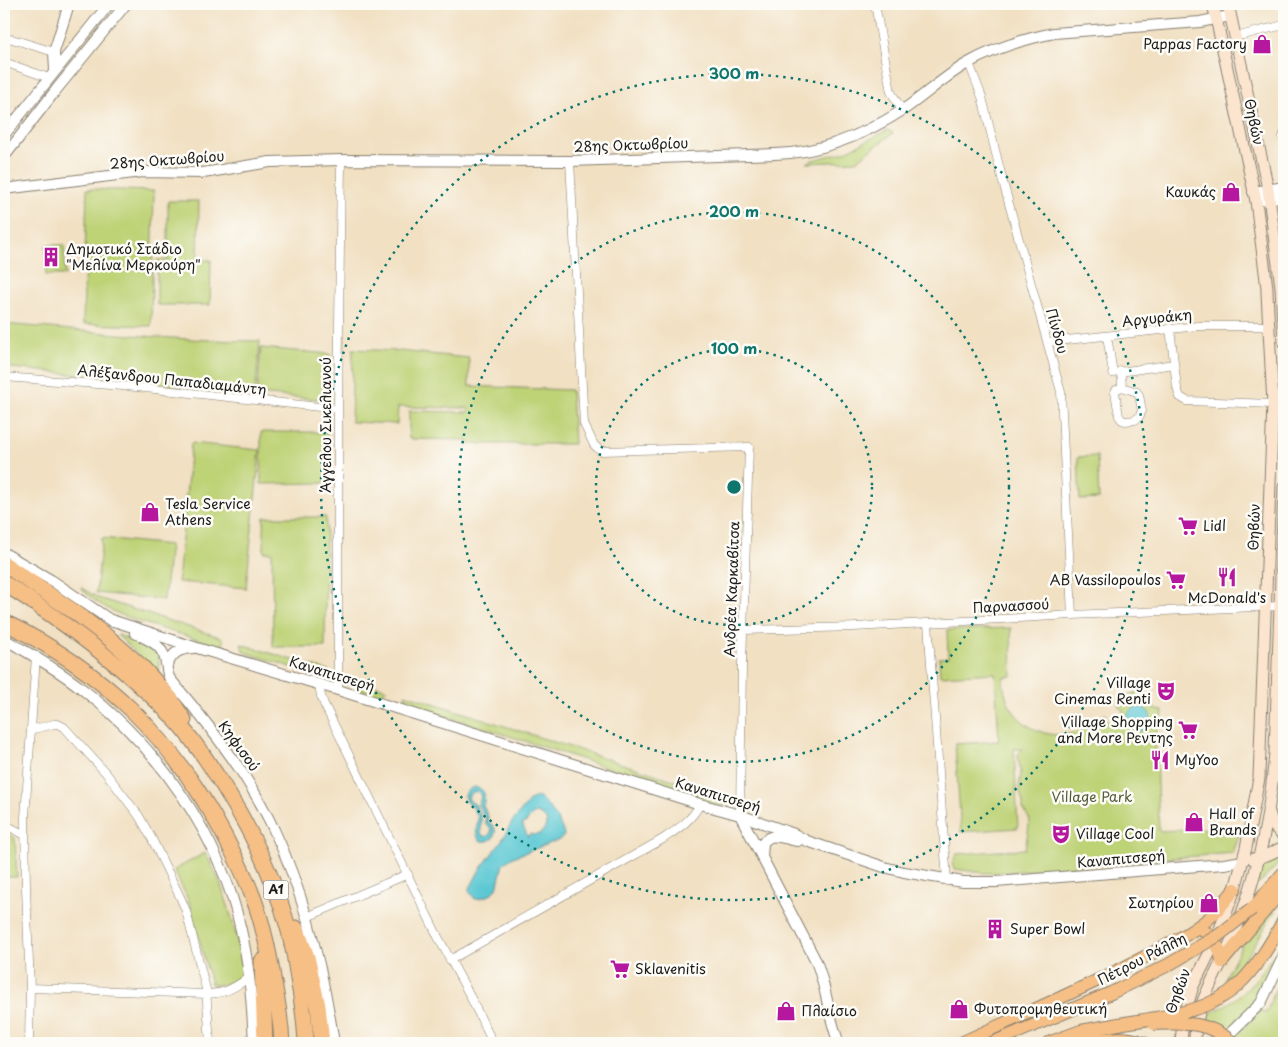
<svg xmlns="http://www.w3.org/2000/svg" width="1288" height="1047" font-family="'Playpen Sans',sans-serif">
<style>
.green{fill:#bed276;stroke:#6d7749}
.water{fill:#5bc8d3;stroke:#3c7278;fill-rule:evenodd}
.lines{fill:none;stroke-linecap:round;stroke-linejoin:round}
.minor-casing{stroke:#867e6f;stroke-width:9}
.tertiary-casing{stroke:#867e6f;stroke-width:12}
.secondary-casing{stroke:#867e6f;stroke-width:13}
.primary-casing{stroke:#867e6f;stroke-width:14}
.motorway-casing{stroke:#867e6f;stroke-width:17}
.minor{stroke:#fff;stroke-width:8}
.tertiary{stroke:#fff;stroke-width:10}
.secondary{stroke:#fbe5cf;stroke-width:11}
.primary{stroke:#f5bf86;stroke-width:12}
.motorway{stroke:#f5bf86;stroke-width:15}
.primary-bridge-casing{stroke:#867e6f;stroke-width:14;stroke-linecap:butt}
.primary-bridge{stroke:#f5bf86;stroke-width:12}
.ring{fill:none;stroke:#0f766e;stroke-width:2.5;stroke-dasharray:2.5 5}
.labels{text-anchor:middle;stroke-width:5;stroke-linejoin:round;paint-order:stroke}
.shield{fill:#fdfcf7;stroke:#605f5e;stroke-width:1}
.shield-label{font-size:12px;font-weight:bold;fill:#1c1c1c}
.poi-label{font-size:14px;fill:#1c1c1c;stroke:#fdfcf7;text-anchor:start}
.street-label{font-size:14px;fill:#1c1c1c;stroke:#fdfcf7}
.park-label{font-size:14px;fill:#555c3c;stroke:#fdfcf7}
.centre{fill:#0f766e;stroke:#fdfcf7;stroke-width:2.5}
.ring-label{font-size:15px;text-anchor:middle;font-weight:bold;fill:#0f766e;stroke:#fdfcf7;stroke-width:5;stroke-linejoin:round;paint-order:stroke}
</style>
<rect width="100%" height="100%" fill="#fdfcf7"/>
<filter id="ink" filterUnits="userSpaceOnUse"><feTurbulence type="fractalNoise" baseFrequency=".02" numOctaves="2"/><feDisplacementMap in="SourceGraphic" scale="10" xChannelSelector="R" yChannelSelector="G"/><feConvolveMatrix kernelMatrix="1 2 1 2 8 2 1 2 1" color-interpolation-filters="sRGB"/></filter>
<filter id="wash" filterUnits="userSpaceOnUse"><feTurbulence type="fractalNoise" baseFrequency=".0096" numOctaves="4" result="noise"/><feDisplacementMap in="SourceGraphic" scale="20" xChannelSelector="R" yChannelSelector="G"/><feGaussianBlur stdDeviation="1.12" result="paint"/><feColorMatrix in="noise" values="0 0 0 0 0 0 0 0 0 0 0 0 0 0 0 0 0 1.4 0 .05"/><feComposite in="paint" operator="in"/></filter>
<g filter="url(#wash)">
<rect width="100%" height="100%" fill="#f1e0c2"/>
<!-- green -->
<path class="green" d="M 888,130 L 893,133 L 856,161 L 807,163 L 812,160 L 844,152 Z
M 87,189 L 154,191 L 151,326 L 83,324 Z
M 168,201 L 199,201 L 198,260 L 211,260 L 210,305 L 157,305 L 157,260 L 168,260 Z
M 46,245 L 64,245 L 65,275 L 46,275 Z
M 4,324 C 89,331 174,341 260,341 L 255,394 L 4,367 Z
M 261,348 L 330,354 L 326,400 L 257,394 Z
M 353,349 L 399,351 L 469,358 L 469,386 L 571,390 L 574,444 L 468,444 L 468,440 L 409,439 L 409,411 L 469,412 L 468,408 L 398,407 L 397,424 L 351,422 Z
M 261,432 L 327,432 L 326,483 L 261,484 Z
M 191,443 L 260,450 L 246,588 L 178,582 Z
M 1097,456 L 1099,499 L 1080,500 L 1078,457 Z
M 264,517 L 326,517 L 325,647 L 273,647 L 272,552 L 264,552 Z
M 102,538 L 170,545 L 164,600 L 96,593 Z
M 80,587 L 98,598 L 223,638 L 223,647 C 205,642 188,636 170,631 C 140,622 101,612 80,587 Z
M 1011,628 L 1012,676 L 1003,677 C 1003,683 1004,690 1006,696 C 1014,725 1048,742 1076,732 C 1087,728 1096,721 1105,714 C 1106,735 1136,723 1119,706 C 1124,695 1133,693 1144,691 C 1146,702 1151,710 1163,711 L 1162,722 L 1155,734 L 1159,831 L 1242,827 L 1233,853 L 997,873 L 984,873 L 954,869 L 952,863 L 957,854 L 1025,849 L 1030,820 L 1023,809 L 1023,803 L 1019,789 L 1021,773 L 1018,759 L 1018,754 L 1023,749 L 1014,749 L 1018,828 L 961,832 L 955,744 L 999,741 L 995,673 L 940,676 L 939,658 L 948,657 L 947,630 Z
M 117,635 L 119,635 L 158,654 L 159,660 L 159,675 Z
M 241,644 L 329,671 L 329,679 L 244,652 Z
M 354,678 L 387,689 L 379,696 L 356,688 Z
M 405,694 L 732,799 C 730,806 728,807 720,806 L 615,770 L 462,721 L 408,706 Z
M 4,832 L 15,838 L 17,877 L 4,877 Z
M 1284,851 L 1284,858 L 1265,878 L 1254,887 L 1262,861 Z
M 205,853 C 227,889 236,933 244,973 C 234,982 224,987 211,984 L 190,904 L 174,870 Z
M 1274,910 L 1275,911 C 1260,935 1246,963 1224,980 L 1242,945 L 1272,911 Z
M 1284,939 L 1284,944 L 1263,994 L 1227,1032 L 1216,1024 L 1203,1021 L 1200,1017 C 1244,1001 1260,976 1284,939 Z
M 1276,988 L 1284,988 L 1284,1043 L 1241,1043 L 1234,1037 L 1260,1011 L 1266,1013 Z"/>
<!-- water -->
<path class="water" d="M1127 719a12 12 0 1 1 24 0a12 12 0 1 1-24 0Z
M 474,787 C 487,789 485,797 483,806 L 488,816 L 488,821 C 494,827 498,828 493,838 L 488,841 L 481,841 C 473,834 478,825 478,816 L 475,813 L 473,807 C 462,803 462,791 474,787 ZM 475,791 C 483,793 481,799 478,805 L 485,817 L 486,824 L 491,828 L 491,833 L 486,837 L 481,834 L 481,816 L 476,807 L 476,805 L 471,802 L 468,798 L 469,795 Z
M 537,797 C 546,800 564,827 564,836 L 559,840 L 513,857 L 503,864 L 497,888 L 490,895 L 481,898 L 475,899 L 472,895 L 469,890 L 479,871 L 502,840 L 512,822 L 531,799 ZM 537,813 L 543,816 L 547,821 L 545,828 L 540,834 L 534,835 L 530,834 L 528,837 L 522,824 L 527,822 C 529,817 532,814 537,813 Z"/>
</g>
<g filter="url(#ink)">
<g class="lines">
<defs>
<path id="minor" d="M 875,4 L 891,92 L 902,110
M 1235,37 L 1284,25
M 12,39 L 54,52
M 4,62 L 49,78
M 969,63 L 982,97 L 1003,182 L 1061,392 L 1072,615
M 1283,137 L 1284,134
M 570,161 L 584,424 L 594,445 L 601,451 L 749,447 L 742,664 L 740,815
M 1170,328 L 1177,388 L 1180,397 L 1187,401 L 1273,404
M 1107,336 L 1113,373 L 1174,364
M 1048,342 L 1198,326 L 1269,326
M 1121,371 L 1122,387 L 1116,390 L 1115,392 L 1119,416 L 1122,420 L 1125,421 L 1135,420 L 1139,417 L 1142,411 L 1139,395 L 1137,392 L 1122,387
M 4,377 L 136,387 L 338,409
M 928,623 L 947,881
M 743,630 L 854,627 L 1072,615 L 1280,606
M 319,684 L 321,696 L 324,704 L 438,937 L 468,992 L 493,1043
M 338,690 L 338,409 L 341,160
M 30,730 L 54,724 L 58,724 L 64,727 L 106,773 L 139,816 L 152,839 L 181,899 L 186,911 L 206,989 L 210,1043
M 4,824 L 25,835
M 307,917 L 408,874
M 450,960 L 663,839 C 678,829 692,820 700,804
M 30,988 L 207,994 C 228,993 233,988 250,977
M 29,1043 L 30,988 L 26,888 L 25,817 L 36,656"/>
<path id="tertiary" d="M 55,70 L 54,52 L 69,4
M 4,135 L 109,4
M 4,157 L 56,90 L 126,4
M 4,189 L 142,172 L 203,173 L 270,162 L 341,160 L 570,161 L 775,154 C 821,153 864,135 903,110 C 925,95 945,76 968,63 C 995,48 1024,39 1054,33 L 1200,22 L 1230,16
M 1253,192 L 1284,187
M 1256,201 L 1284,196
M 4,553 L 51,580 L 113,622
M 108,619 L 197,648 L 338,690 L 700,804 L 740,815 L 794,834 L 807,841 L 884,867 L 904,872 L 963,882 L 996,882 L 1224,864 L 1243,861
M 135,633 C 150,641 163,644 166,663 C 167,669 167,674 170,679 C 198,712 225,745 248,782 C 258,798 267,815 275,832 C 306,899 323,971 334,1043
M 4,639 C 31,654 57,669 81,688 C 158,747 220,835 241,930 C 250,968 252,1005 254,1043
M 167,665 C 173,652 179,649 194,648
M 740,815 L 816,961 C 827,988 828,1017 839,1043
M 762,857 L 763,843 C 771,830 786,840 798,841
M 1220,1043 L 1261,1003 L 1284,955"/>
<path id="secondary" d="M 1228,4 L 1268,189 L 1281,287 L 1284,343
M 1269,812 L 1273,825 L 1284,837
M 1253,859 L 1267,855 L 1284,847
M 1181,1043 L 1183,1020 L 1193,986 L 1215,942 L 1235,889 L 1246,848 L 1259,778 L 1273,404 L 1267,293 L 1267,288 L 1256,201 L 1213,4
M 1195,1043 C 1194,1013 1209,987 1222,961 C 1229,946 1236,931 1241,916 C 1260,865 1271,806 1275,752 L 1284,487"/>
<path id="primary" d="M 1252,909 L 1284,872
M 1198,927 C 1212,935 1220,945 1222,962
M 1222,962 L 1284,888
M 961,1043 C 1016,1018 1073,993 1127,966 C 1154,952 1183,939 1207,920 C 1218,911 1226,900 1235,889
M 1048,1043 L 1081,1031 L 1119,1024
M 1083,1043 C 1104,1038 1124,1035 1144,1043"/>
<path id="motorway" d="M 4,564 L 76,613 L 110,639 L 143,668 L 170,698 L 184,720
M 4,583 C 63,621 120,663 170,714 C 191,736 208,761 224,787 C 252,832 275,879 289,931 C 293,947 296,963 298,979 C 302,1001 305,1022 306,1043
M 4,622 C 104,671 173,738 225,837 C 234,855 244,873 251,892 C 263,921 269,952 274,983 C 278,1003 281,1023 282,1043
M 296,928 L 307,957 L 318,1006 L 322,1043
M 262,961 L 265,1043"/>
</defs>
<!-- minor casing -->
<use href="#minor" class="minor-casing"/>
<!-- tertiary casing -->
<use href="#tertiary" class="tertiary-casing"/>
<!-- secondary casing -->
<use href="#secondary" class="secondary-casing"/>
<!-- primary casing -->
<use href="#primary" class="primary-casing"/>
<!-- motorway casing -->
<use href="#motorway" class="motorway-casing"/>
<!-- minor -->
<use href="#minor" class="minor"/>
<!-- tertiary -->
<use href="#tertiary" class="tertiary"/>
<!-- secondary -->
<use href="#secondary" class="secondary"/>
<!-- primary -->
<use href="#primary" class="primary"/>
<!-- motorway -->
<use href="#motorway" class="motorway"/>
<defs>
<path id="primary-bridge" d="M 1119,1024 C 1159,1017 1207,1014 1238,985 C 1257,967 1271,943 1284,920
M 1154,1024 C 1186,1023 1208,1021 1233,1043
M 992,1043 L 1111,993 L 1168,965 L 1219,935 L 1252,909"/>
</defs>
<!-- primary-bridge casing -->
<use href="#primary-bridge" class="primary-bridge-casing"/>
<!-- primary-bridge -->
<use href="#primary-bridge" class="primary-bridge"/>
</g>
</g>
<!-- distance rings -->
<g class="ring">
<circle cx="734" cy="487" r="138"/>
<circle cx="734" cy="487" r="275"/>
<circle cx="734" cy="487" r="413"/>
</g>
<!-- icons -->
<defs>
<symbol id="shop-bare" viewBox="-9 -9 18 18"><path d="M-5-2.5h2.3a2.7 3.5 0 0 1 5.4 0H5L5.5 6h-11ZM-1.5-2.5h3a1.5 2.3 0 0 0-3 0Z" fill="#b5179e" stroke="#fdfcf7" stroke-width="2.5" paint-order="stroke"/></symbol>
<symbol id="building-bare" viewBox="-9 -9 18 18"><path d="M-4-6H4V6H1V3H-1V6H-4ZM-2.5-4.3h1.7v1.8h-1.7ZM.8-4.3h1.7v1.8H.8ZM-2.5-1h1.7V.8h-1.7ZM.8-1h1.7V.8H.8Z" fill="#b5179e" stroke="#fdfcf7" stroke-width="2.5" paint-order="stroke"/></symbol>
<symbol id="supermarket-bare" viewBox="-9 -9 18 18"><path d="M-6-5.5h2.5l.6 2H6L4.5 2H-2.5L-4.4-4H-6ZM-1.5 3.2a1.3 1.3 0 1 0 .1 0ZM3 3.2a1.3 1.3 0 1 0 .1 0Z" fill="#b5179e" stroke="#fdfcf7" stroke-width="2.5" paint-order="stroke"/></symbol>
<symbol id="restaurant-bare" viewBox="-9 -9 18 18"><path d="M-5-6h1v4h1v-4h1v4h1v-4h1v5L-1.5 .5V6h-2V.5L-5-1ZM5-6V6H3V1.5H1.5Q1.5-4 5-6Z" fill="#b5179e" stroke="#fdfcf7" stroke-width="2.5" paint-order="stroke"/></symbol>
<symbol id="theatre-bare" viewBox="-9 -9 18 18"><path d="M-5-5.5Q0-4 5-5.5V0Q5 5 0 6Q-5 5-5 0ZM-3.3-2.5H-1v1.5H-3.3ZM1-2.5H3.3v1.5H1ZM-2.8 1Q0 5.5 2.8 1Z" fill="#b5179e" stroke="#fdfcf7" stroke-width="2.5" paint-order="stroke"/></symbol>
</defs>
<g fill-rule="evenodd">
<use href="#shop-bare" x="1248" y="30" width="28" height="28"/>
<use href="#shop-bare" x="1217" y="178" width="28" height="28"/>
<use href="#building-bare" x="37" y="243" width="28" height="28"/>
<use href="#shop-bare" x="136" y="498" width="28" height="28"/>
<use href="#supermarket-bare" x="1174" y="512" width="28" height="28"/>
<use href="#restaurant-bare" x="1213" y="563" width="28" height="28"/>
<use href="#supermarket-bare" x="1162" y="566" width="28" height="28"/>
<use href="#theatre-bare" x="1152" y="677" width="28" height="28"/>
<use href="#supermarket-bare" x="1174" y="716" width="28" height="28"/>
<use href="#restaurant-bare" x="1146" y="746" width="28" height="28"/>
<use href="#shop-bare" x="1180" y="808" width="28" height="28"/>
<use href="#theatre-bare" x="1047" y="820" width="28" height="28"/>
<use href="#shop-bare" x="1195" y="889" width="28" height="28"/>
<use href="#building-bare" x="981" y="915" width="28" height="28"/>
<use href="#supermarket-bare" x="606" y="955" width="28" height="28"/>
<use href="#shop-bare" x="945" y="995" width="28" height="28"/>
<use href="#shop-bare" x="772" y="997" width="28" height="28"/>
</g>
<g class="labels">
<!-- shield labels -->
<rect class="shield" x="263.5" y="880.5" width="25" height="19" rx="4"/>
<g class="shield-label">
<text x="276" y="894">Α1</text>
</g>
<!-- poi labels -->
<g class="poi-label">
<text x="1247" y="49" text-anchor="end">Pappas Factory</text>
<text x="1216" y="197" text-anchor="end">Καυκάς</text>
<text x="66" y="254">Δημοτικό Στάδιο<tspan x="66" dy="16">"Μελίνα Μερκούρη"</tspan></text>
<text x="165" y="509">Tesla Service<tspan x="165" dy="16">Athens</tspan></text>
<text x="1203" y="531">Lidl</text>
<text x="1161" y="585" text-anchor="end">AB Vassilopoulos</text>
<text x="1227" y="603" text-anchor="middle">McDonald's</text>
<text x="1151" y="688" text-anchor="end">Village<tspan x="1151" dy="16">Cinemas Renti</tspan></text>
<text x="1173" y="727" text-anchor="end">Village Shopping<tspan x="1173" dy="16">and More Ρεντης</tspan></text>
<text x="1175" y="765">MyYoo</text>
<text x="1209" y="819">Hall of<tspan x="1209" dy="16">Brands</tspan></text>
<text x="1076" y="839">Village Cool</text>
<text x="1194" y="908" text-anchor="end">Σωτηρίου</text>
<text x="1010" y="934">Super Bowl</text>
<text x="635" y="974">Sklavenitis</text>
<text x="974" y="1014">Φυτοπρομηθευτική</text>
<text x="801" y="1016">Πλαίσιο</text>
</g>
<!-- street labels -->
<g class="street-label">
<text transform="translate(1254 122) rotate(78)" y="5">Θηβών</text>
<text transform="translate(631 145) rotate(-2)" y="5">28ης Οκτωβρίου</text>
<text transform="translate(167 160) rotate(-4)" y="5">28ης Οκτωβρίου</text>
<text transform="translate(1157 318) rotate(-6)" y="5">Αργυράκη</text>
<text transform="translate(1057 331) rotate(74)" y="5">Πίνδου</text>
<text transform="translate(172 380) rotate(6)" y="5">Αλέξανδρου Παπαδιαμάντη</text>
<text transform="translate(326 425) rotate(-90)" y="5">Άγγελου Σικελιανού</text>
<text transform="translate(1254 527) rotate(-88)" y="5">Θηβών</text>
<text transform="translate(732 589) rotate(-88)" y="5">Ανδρέα Καρκαβίτσα</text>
<text transform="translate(1011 606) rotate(-3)" y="5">Παρνασσού</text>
<text transform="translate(332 674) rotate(17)" y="5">Καναπιτσερή</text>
<text transform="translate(239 746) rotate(54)" y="5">Κηφισού</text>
<text transform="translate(718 795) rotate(17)" y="5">Καναπιτσερή</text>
<text transform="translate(1121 859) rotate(-5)" y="5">Καναπιτσερή</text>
<text transform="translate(1142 959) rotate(-27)" y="5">Πέτρου Ράλλη</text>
<text transform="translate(1178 991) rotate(-70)" y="5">Θηβών</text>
</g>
<!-- park labels -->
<g class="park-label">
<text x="1092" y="802">Village Park</text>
</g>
</g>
<circle cx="734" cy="487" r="8" class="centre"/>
<g class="ring-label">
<text x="734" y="79">300 m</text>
<text x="734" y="217">200 m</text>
<text x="734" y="354">100 m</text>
</g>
<!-- margin -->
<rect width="1288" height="1047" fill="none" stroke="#fdfcf7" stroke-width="20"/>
</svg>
